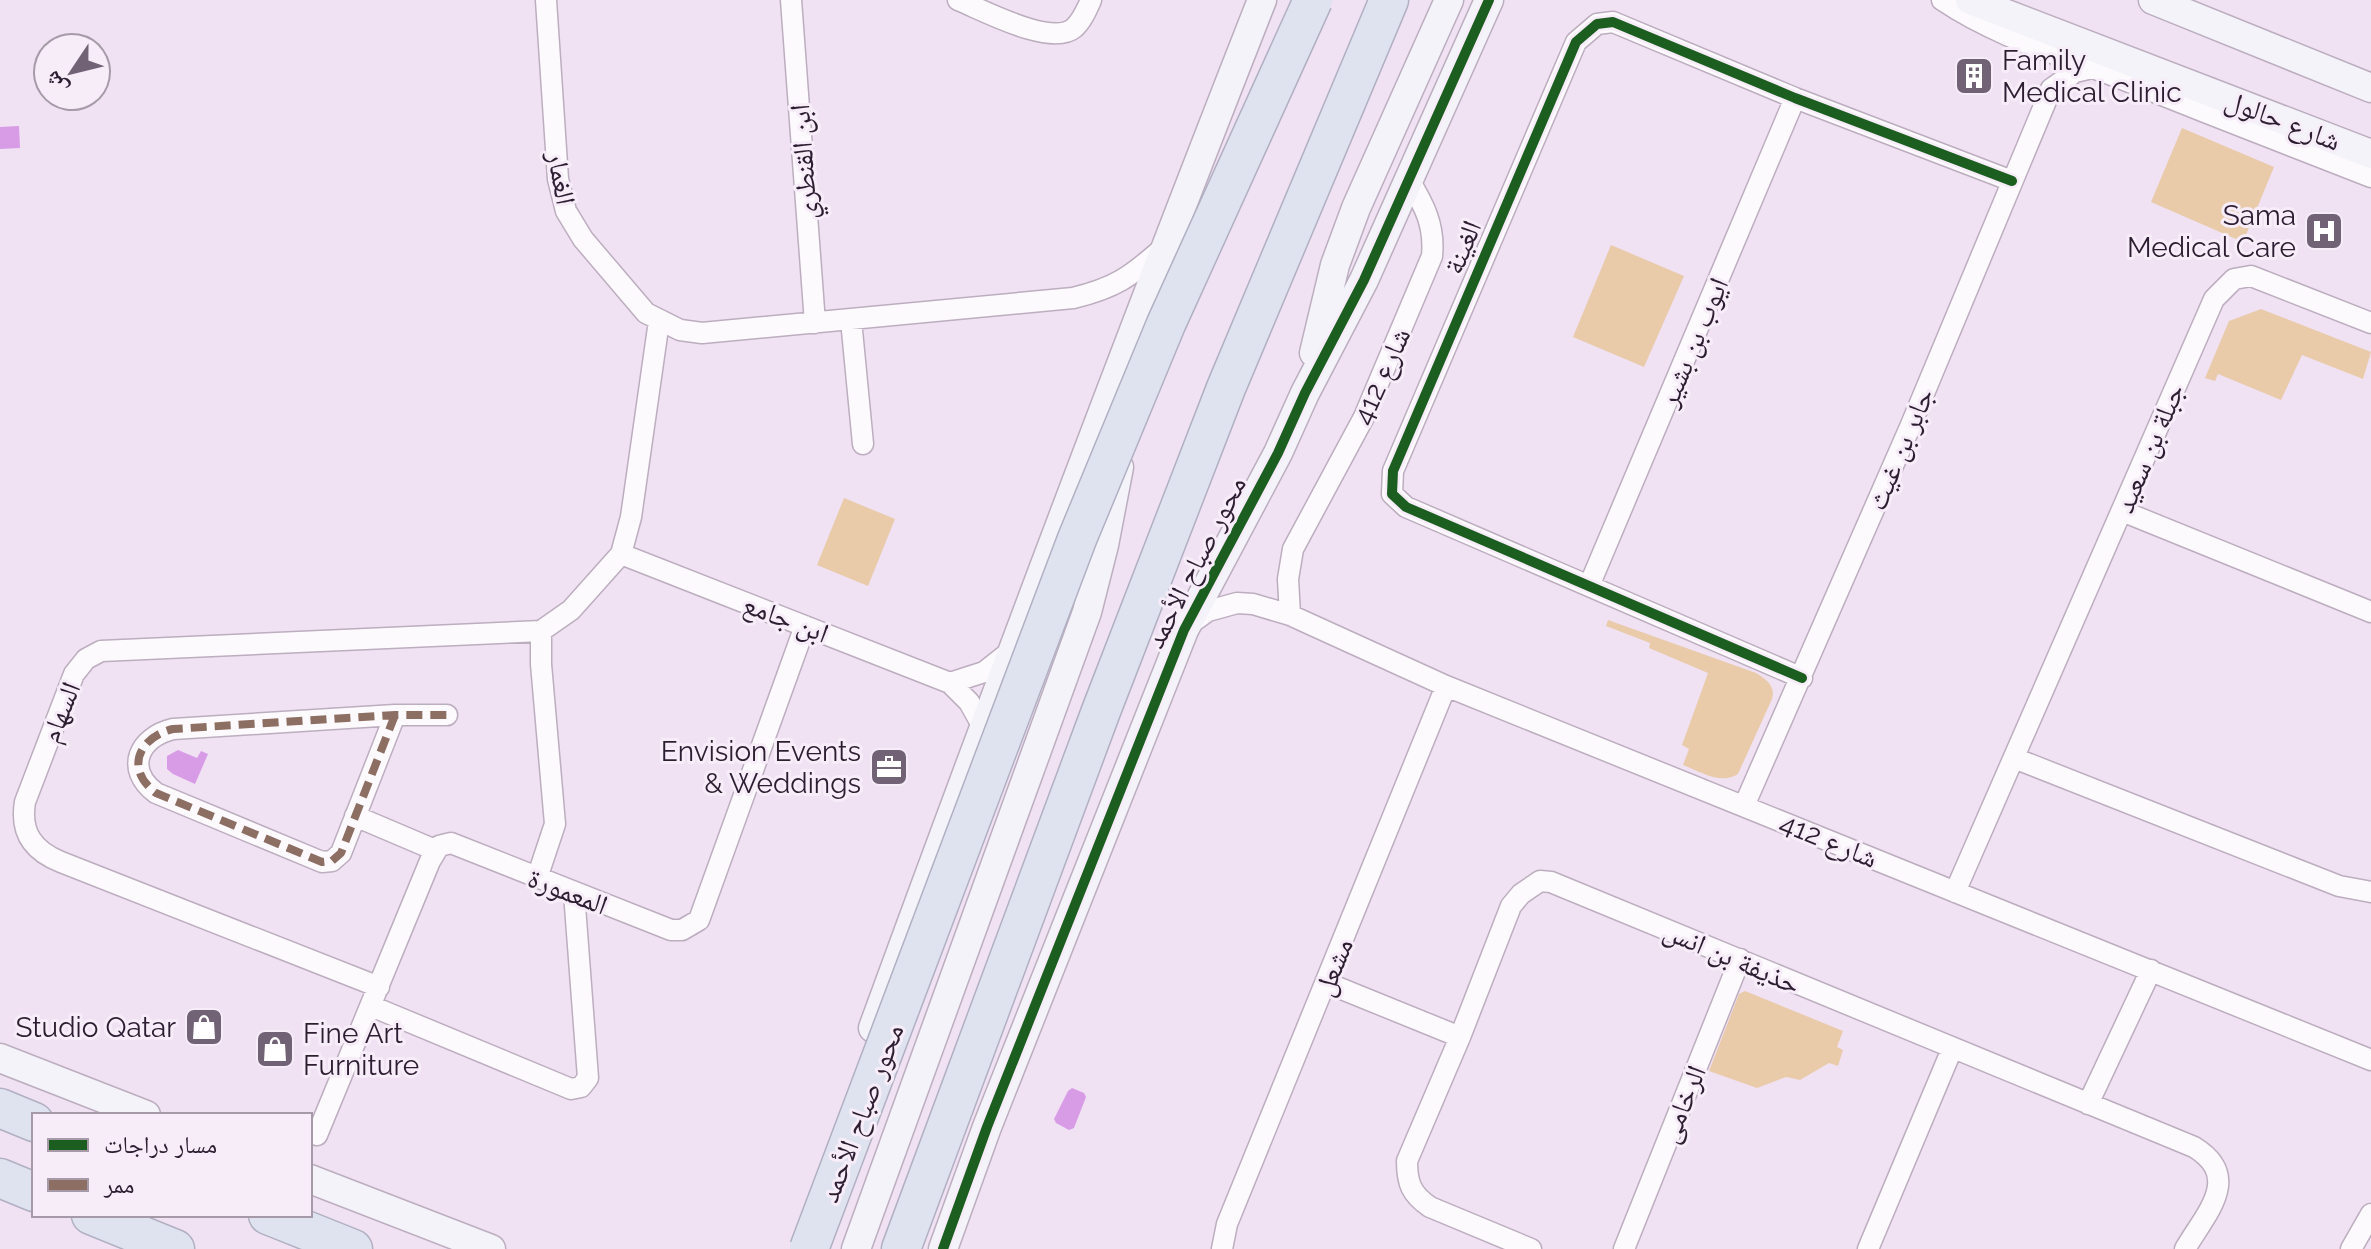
<svg xmlns="http://www.w3.org/2000/svg" width="2371" height="1249" font-family="Raleway,'Noto Naskh Arabic',sans-serif">
<style>
.green{fill:#e9cbaa}
.water{fill:#d89ce6}
.lines{fill:none;stroke-linecap:round;stroke-linejoin:round}
.street-casing{stroke:#bcadbf;stroke-width:23}
.secondary-casing{stroke:#bcadbf;stroke-width:31}
.highway-casing{stroke:#b1b0c3;stroke-width:41}
.street{stroke:#fdfafd;stroke-width:20}
.secondary{stroke:#f3f3f9;stroke-width:28}
.highway{stroke:#dfe3ef;stroke-width:38}
.highway-bridge-casing{stroke:#b1b0c3;stroke-width:41;stroke-linecap:butt}
.highway-bridge{stroke:#dfe3ef;stroke-width:38}
.quiet{stroke:#8d6e63;stroke-width:8;stroke-dasharray:16 8;stroke-linecap:butt}
.cycleway-casing{stroke:#f7edf9;stroke-width:15}
.cycleway{stroke:#1b5e20;stroke-width:10}
.labels{text-anchor:middle;stroke-width:6;stroke-linejoin:round;paint-order:stroke}
.poi-label{font-size:28px;fill:#2d1d31;stroke:#f7edf9;text-anchor:end}
.street-label{font-size:28px;fill:#2d1d31;stroke:#f7edf9}
</style>
<rect width="100%" height="100%" fill="#f0e1f3"/>
<!-- green -->
<path class="green" d="M 2182,128 L 2274,167 L 2243,242 L 2151,202 Z
M 1611,245 L 1684,276 L 1644,367 L 1573,337 Z
M 2261,309 L 2371,352 L 2363,379 L 2302,355 L 2281,400 L 2218,374 L 2215,381 L 2205,378 L 2229,321 Z
M 844,498 L 895,519 L 868,586 L 817,565 Z
M 1608,620 L 1756,673 C 1766,679 1776,686 1772,699 L 1738,774 C 1721,785 1701,772 1683,765 L 1689,749 L 1682,745 L 1708,673 L 1649,648 L 1650,643 L 1606,626 Z
M 1745,991 L 1843,1031 L 1837,1047 L 1843,1050 L 1838,1066 L 1829,1063 L 1800,1080 L 1786,1077 L 1757,1088 L 1709,1071 L 1739,994 Z"/>
<!-- water -->
<path class="water" d="M 19,126 L 20,148 L 0,149 L 0,127 Z
M 178,750 L 197,758 L 201,751 L 208,754 L 195,784 L 173,774 L 167,769 L 167,756 Z
M 1072,1088 L 1084,1093 L 1086,1097 L 1074,1128 L 1069,1130 L 1056,1123 L 1054,1119 L 1068,1091 Z"/>
<g class="lines">
<defs>
<path id="street" d="M 546,0 L 558,179 L 566,211 L 583,239 L 646,313 L 680,330 L 702,333 L 1073,298 C 1115,288 1130,277 1162,249
M 791,0 L 815,323
M 958,0 C 983,10 1051,47 1074,28 C 1082,21 1087,9 1091,0
M 1942,0 C 1994,35 2051,52 2109,74 C 2196,109 2284,143 2371,177
M 851,320 L 863,444
M 2122,511 L 2371,612
M 621,554 L 950,683 L 969,702 L 983,727
M 1589,586 L 1795,98
M 1290,615 L 1288,579 L 1293,549 L 1364,417 L 1432,256 C 1435,225 1424,205 1409,180
M 1190,624 L 1208,611 L 1237,603 L 1253,604 L 1290,615 L 1446,686 L 2371,1060
M 1802,678 L 1406,507 L 1392,494 L 1393,471 L 1576,42 L 1597,24 L 1613,22 L 1795,98 L 2012,181
M 950,683 L 984,672 L 1012,650
M 395,715 L 341,853 L 332,861 L 322,862 L 156,793 C 124,769 139,737 173,729 L 395,715 L 447,715
M 2014,758 L 2339,886 L 2371,892
M 1744,806 L 1910,427 L 2051,89 L 2075,72 L 2092,68
M 355,816 L 435,850
M 537,878 L 555,824 L 541,664 L 541,631 L 571,610 L 621,554 L 631,517 L 659,321
M 1955,892 L 2214,299 L 2234,279 L 2251,276 L 2371,323
M 1327,983 L 1460,1037
M 379,987 L 61,862 C 33,851 20,832 25,802 L 74,674 L 86,659 L 101,651 L 541,631
M 371,1006 L 571,1089 L 581,1087 L 588,1078 L 574,893
M 2088,1104 L 2151,970
M 317,1135 L 430,861 L 439,846 L 451,843 L 671,930 L 682,930 L 699,920 L 805,626
M 1222,1249 L 1227,1224 L 1446,686
M 1531,1249 L 1430,1207 C 1411,1194 1407,1183 1407,1161 L 1460,1037 L 1511,906 L 1521,894 L 1540,881 L 1551,882 L 2194,1147 C 2243,1177 2206,1213 2185,1249
M 1624,1249 L 1740,959
M 1868,1249 L 1952,1049
M 2351,1249 L 2371,1214"/>
<path id="secondary" d="M 1970,0 L 2371,154
M 2153,0 L 2371,88
M 1314,353 L 1335,265 L 1356,208 L 1449,0
M 873,1028 C 999,684 1128,341 1262,0
M 0,1058 L 146,1115
M 310,1179 L 491,1249
M 856,1249 L 1087,612 L 1104,545 L 1119,467
M 943,1249 L 987,1127 L 1184,630 L 1278,453 L 1305,393 L 1364,280 L 1489,0"/>
<path id="highway" d="M 0,1108 L 34,1122
M 0,1178 L 34,1192
M 91,1215 L 175,1249
M 268,1215 L 353,1249
M 901,1249 L 1101,711 L 1226,388 L 1389,0"/>
</defs>
<!-- street casing -->
<use href="#street" class="street-casing"/>
<!-- secondary casing -->
<use href="#secondary" class="secondary-casing"/>
<!-- highway casing -->
<use href="#highway" class="highway-casing"/>
<!-- street -->
<use href="#street" class="street"/>
<!-- secondary -->
<use href="#secondary" class="secondary"/>
<!-- highway -->
<use href="#highway" class="highway"/>
<defs>
<path id="highway-bridge" d="M 809,1249 L 1077,539 L 1166,324 L 1313,0"/>
</defs>
<!-- highway-bridge casing -->
<use href="#highway-bridge" class="highway-bridge-casing"/>
<!-- highway-bridge -->
<use href="#highway-bridge" class="highway-bridge"/>
<!-- quiet -->
<path class="quiet" d="M 395,715 L 341,853 L 332,861 L 322,862 L 156,793 C 124,769 139,737 173,729 L 395,715 L 447,715"/>
<defs>
<path id="cycleway" d="M 1802,678 L 1406,507 L 1392,494 L 1393,471 L 1576,42 L 1597,24 L 1613,22 L 1795,98 L 2012,181
M 943,1249 L 987,1127 L 1184,630 L 1278,453 L 1305,393 L 1364,280 L 1489,0"/>
</defs>
<!-- cycleway casing -->
<use href="#cycleway" class="cycleway-casing"/>
<!-- cycleway -->
<use href="#cycleway" class="cycleway"/>
</g>
<!-- icons -->
<defs>
<symbol id="building-square" viewBox="-11 -11 22 22"><rect x="-9" y="-9" width="18" height="18" rx="4" fill="#716275" stroke="#f7edf9"/><path d="M-4-6H4V6H1V3H-1V6H-4ZM-2.5-4.3h1.7v1.8h-1.7ZM.8-4.3h1.7v1.8H.8ZM-2.5-1h1.7V.8h-1.7ZM.8-1h1.7V.8H.8Z" fill="#fff"/></symbol>
<symbol id="hospital-square" viewBox="-11 -11 22 22"><rect x="-9" y="-9" width="18" height="18" rx="4" fill="#716275" stroke="#f7edf9"/><path d="M-5-5h3v3.5h4V-5h3V5h-3V1.5h-4V5h-3Z" fill="#fff"/></symbol>
<symbol id="office-square" viewBox="-11 -11 22 22"><rect x="-9" y="-9" width="18" height="18" rx="4" fill="#716275" stroke="#f7edf9"/><path d="M-6-3h4V-5.5h4V-3h4V5H-6ZM-1-4.5V-3h2v-1.5ZM-6 0V1H6V0Z" fill="#fff"/></symbol>
<symbol id="shop-square" viewBox="-11 -11 22 22"><rect x="-9" y="-9" width="18" height="18" rx="4" fill="#716275" stroke="#f7edf9"/><path d="M-5-2.5h2.3a2.7 3.5 0 0 1 5.4 0H5L5.5 6h-11ZM-1.5-2.5h3a1.5 2.3 0 0 0-3 0Z" fill="#fff"/></symbol>
</defs>
<g fill-rule="evenodd">
<use href="#building-square" x="1952" y="54" width="44" height="44"/>
<use href="#hospital-square" x="2302" y="209" width="44" height="44"/>
<use href="#office-square" x="867" y="745" width="44" height="44"/>
<use href="#shop-square" x="182" y="1005" width="44" height="44"/>
<use href="#shop-square" x="253" y="1027" width="44" height="44"/>
</g>
<g class="labels">
<!-- poi labels -->
<g class="poi-label">
<text x="2002" y="70" text-anchor="start">Family<tspan x="2002" dy="32">Medical Clinic</tspan></text>
<text x="2296" y="225">Sama<tspan x="2296" dy="32">Medical Care</tspan></text>
<text x="861" y="761">Envision Events<tspan x="861" dy="32">&amp; Weddings</tspan></text>
<text x="176" y="1037">Studio Qatar</text>
<text x="303" y="1043" text-anchor="start">Fine Art<tspan x="303" dy="32">Furniture</tspan></text>
</g>
<!-- street labels -->
<g class="street-label">
<text transform="translate(2283 120) rotate(21)" y="10">شارع حالول</text>
<text transform="translate(803 162) rotate(-94)" y="10">ابن القنطري</text>
<text transform="translate(562 178) rotate(80)" y="10">الغمار</text>
<text transform="translate(1462 247) rotate(-67)" y="10">الغينة</text>
<text transform="translate(1693 342) rotate(-67)" y="10">ايوب بن بشير</text>
<text transform="translate(1381 376) rotate(-66)" y="10">شارع 412</text>
<text transform="translate(2149 448) rotate(-67)" y="10">جبلة بن سعيد</text>
<text transform="translate(1900 449) rotate(-67)" y="10">جابر بن غيث</text>
<text transform="translate(1195 562) rotate(-63)" y="10">محور صباح الأحمد</text>
<text transform="translate(786 618) rotate(21)" y="10">ابن جامع</text>
<text transform="translate(60 712) rotate(-68)" y="10">السهام</text>
<text transform="translate(1829 840) rotate(22)" y="10">شارع 412</text>
<text transform="translate(568 891) rotate(21)" y="10">المعمورة</text>
<text transform="translate(1732 957) rotate(23)" y="10">حذيفة بن انس</text>
<text transform="translate(1333 967) rotate(-68)" y="10">مشعل</text>
<text transform="translate(1682 1104) rotate(-68)" y="10">الرخامى</text>
<text transform="translate(861 1113) rotate(-69)" y="10">محور صباح الأحمد</text>
</g>
</g>
<!-- legend -->
<rect x="32" y="1113" width="280" height="104" fill="#f7edf9" stroke="#a69aa9" stroke-width="2"/>
<rect x="48" y="1139" width="40" height="12" fill="#1b5e20" stroke="#a69aa9" stroke-width="2"/>
<text x="104" y="1153" font-size="24" fill="#2d1d31">مسار دراجات</text>
<rect x="48" y="1179" width="40" height="12" fill="#8d6e63" stroke="#a69aa9" stroke-width="2"/>
<text x="104" y="1193" font-size="24" fill="#2d1d31">ممر</text>
<!-- north arrow -->
<g transform="translate(72 72) rotate(235)"><circle r="38" fill="#f7edf9" stroke="#a69aa9" stroke-width="2"/>
<path d="M0-6L14 30L0 20L-14 30Z" fill="#716275"/>
<text y="-12" font-size="22" font-weight="bold" text-anchor="middle" fill="#2d1d31">ش</text>
</g>
</svg>
